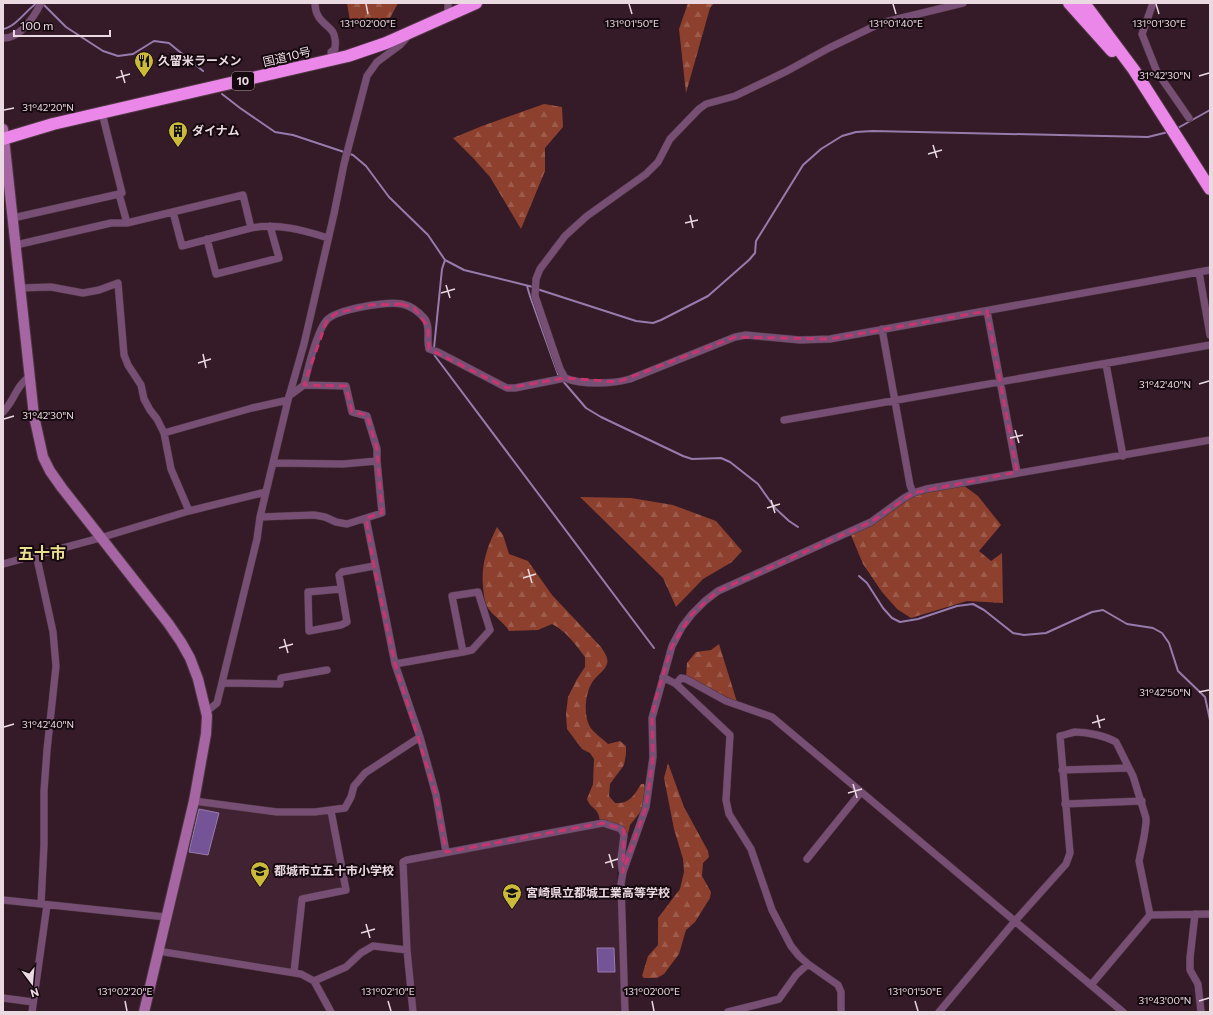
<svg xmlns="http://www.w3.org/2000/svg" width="1213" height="1015" font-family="Commissioner,'Noto Sans JP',sans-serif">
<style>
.built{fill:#412232}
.forest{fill:url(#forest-firs)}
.water{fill:#755397;stroke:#987bad}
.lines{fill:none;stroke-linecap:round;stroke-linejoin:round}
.stream{stroke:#987bad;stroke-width:2}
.street-casing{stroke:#4e3641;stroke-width:8}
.secondary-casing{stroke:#4e3641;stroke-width:12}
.highway-casing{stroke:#4e3641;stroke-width:14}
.street{stroke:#774f75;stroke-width:7}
.secondary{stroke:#a566a3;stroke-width:10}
.highway{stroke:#ea87e8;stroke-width:12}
.marked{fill:none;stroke:#c8356f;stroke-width:3;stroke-dasharray:8 5;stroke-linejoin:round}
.ticks{fill:none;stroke:#ebd9e1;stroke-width:1.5}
.labels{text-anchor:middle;stroke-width:4;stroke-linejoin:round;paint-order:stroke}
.shield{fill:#15090f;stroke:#ab9ba2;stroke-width:1}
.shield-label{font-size:11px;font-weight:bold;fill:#ebd9e1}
.street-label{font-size:12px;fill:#ebd9e1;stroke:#15090f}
.poi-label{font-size:12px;font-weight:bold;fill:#ebd9e1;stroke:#15090f;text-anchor:start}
.district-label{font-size:16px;font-weight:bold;fill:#e9de8f;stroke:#15090f}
.ticks-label{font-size:10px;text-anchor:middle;fill:#ebd9e1;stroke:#15090f;stroke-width:4;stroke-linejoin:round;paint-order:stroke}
</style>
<defs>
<pattern id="forest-firs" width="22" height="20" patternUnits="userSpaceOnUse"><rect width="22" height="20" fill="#8d402d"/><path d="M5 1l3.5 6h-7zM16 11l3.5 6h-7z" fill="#9d5b4b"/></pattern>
</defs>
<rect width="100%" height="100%" fill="#341b27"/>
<!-- built -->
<path class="built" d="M 201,804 L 320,813 L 330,816 L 342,886 L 341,889 L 300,896 L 294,957 L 292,966 L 288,968 L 166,948 L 198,806 Z
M 598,825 L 620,830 L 621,838 L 617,872 L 622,1012 L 415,1012 L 409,948 L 405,862 Z"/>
<!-- forest -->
<path class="forest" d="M 347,3 L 398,3 L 390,18 L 350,21 Z
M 688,3 L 714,3 L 710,8 L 686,93 L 679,29 Z
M 544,104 L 562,107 L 563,127 L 545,148 L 545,171 L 521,229 L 490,177 L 474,159 L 453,138 L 482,126 Z
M 963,485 L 978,496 L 1001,525 L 979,551 L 991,561 L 1002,553 L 1003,603 L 967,601 L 911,618 L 897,609 L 882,592 L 863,564 L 851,535 L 882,518 L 912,497 L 929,491 Z
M 580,497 L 631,498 L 673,505 L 716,521 L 742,551 L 732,562 L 703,579 L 676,607 L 663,578 Z
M 497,527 L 503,535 L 509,554 L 528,561 L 552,595 L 601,647 C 604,652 609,658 607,664 C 604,672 597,675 593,681 C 585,693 583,714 590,727 C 594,733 603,739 608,744 L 620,741 L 626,746 L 626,754 L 624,765 L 610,784 L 609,796 L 615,803 C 629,804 634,796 641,784 L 644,784 L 646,791 L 642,810 L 630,825 L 623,855 L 626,834 L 600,821 C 598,806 591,810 587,799 L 593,784 L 594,759 L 590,753 L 582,749 L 567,729 L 566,714 L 568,697 L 577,679 L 585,667 L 585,657 C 576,645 566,631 552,624 L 538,630 L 509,631 C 504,622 494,617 488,608 C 484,602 484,594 483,587 C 481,564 487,547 497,527 Z
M 719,644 L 737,702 L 686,677 L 687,663 L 696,652 L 711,650 Z
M 668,763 L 684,807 L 708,851 L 709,857 L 703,863 L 702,876 L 711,892 L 710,898 L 695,922 L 686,930 L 679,954 L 664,974 L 657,978 L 644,978 L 642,976 L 648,956 L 658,945 L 658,918 L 680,889 L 684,872 L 683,859 L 674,829 L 664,778 Z"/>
<!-- water -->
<path class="water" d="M 199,809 L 219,813 L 208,855 L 189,852 Z
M 597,948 L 614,948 L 615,972 L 598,972 Z"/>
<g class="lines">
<!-- stream -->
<path class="stream" d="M 41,4 L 44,5 L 66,27 L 103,51 L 118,56 L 133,54 L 154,41 L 169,43 L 203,71
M 3,29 C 16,27 26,10 37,3
M 222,94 L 240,108 L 275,132 L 293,135 L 353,155 L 366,166 L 389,197 L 428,235 L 445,260 L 464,270 L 533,287
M 1176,129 L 1210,110
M 527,286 L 530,296 L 559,377
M 537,289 L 636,321 L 653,323 L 661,320 L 708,296 L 749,260 L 755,253 L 756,241 L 803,165 L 821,149 L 842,136 L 856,132 L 873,131 L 1148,137 L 1168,132
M 434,348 L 442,269 L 445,260
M 434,353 L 435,356 L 654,648
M 562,380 L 586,408 L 601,417 L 683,456 L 692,459 L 721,458 L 730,462 L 758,484 L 775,508 L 789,521 L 798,527
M 859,576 L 867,583 L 883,608 L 892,618 L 900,622 L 918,619 L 957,606 L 973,604 L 984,610 L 1013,633 L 1024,635 L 1046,633 L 1092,612 L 1103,610 L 1127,624 L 1153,628 L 1162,633 L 1169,643 L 1178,671 L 1205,697 L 1210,720"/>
<defs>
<path id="street" d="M 315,3 C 315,25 334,24 335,39 C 336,42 335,46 335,49 L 331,52 L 333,60
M 1153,3 L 1142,34 L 1157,72 L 1189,118
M 448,16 L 448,3
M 3,38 C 20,39 34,17 41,3
M 102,113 L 122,193 L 119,194
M 173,212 L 182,246 L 251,228
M 13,218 L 119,194 L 127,223 L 243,195 L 251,228 C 278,223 303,230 328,238
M 207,239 L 216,274 L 279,258 L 270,226
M 16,245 L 111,223 L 127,223
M 1199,272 L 1210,270
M 20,288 L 51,287 L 83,293 L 99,290 L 118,283 L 124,355 L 128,365 L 141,385 L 144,399 L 150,410 L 157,419 L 164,433 L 171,469 L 189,511
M 987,311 L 1017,472
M 882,329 L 910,485 L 913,493
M 1106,364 L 1123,456
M 565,378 L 560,369 L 535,296 L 536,279 L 540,269 L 565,236 L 577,225 L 587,216 L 646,174 L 658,162 L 670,139 L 699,109 L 706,104 L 735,96 L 787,71 L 829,48 L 881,23 L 963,3
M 304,385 C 308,368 316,333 326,321 C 335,309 388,301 402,304 C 412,306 419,312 425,319 C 431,328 426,339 429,349 L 438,352 L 507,388 L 515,388 L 565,378 C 581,385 613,384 630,379 L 735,337 L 746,335 L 800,340 L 830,339 L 1199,272 L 1210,335
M 289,396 L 304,385 L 346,386 L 352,412 L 367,416 L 377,449 L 377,461
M 3,412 C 15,400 15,387 30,376
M 784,420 L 1210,345
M 164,433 L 252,408 L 288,400
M 273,463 L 343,464 L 377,461 L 382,513 L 366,518 L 395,664 L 420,737 L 436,795 L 446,852
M 260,517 L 314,515 L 325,517 L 336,522 L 347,524 L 366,518
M 36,554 L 53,632 L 56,666 L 47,750 L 44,791 L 44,845 L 41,904
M 3,564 L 100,538 L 189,511 L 266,492
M 341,589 L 308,592 L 309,631 L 341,625 L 347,622 L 339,575 L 342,572 L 374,566
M 395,664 L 463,652 L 472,650 L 490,630 L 478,592 L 452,596 L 463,652
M 663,677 L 676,684 L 730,735 L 726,800 L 729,814 L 751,849 L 772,910 L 791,946 L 799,956 L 808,964 L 838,985 L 841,992 L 841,1012
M 222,683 L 280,684 L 281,678 L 327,670
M 676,684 L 681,678 L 686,679 L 726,701 L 772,717 L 1123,1012
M 206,712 L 217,703 L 257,539 L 260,517 L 288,400 L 304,344 L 334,214 L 344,164 L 367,76 L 377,62 L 400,45 L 409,35
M 1062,770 L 1128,768
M 194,801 L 277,812 L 315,812 L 345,808 L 351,797 L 354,786 L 365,773 L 420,737
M 1065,804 L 1142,801
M 807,859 L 861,792
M 3,900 L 166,917
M 1195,914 L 1190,958 L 1190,970 L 1198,984 L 1201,1012
M 1150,915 L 1210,914
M 158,951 L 301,974 L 314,981 L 331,1012
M 294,972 L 302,899 L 346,890 L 331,811
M 314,981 L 346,967 L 361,953 L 373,946 L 407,950
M 3,998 L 33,1002
M 32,1012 L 47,905
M 413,1012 L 407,950 L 403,862 L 407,860 L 603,823 L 621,829 L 624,835 L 621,859 L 622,870
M 625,1012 L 621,884 L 623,872 L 646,807 L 653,757 L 652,718 L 672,646 L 682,627 L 692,614 L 705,601 L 718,591 L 871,522 L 904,498 L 913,493 L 926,489 L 1210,440
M 728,1012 L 779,999 L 796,975 L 808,964
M 939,1012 L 1015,921 L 1066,864 L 1070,853 L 1060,736 C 1065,735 1070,733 1075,732 C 1088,732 1105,736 1116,742 L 1133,776 L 1146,818 L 1146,823 L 1144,837 L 1139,861 L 1150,915 L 1091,985"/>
<path id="secondary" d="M 3,129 L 34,416 L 43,457 L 50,471 L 62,488 L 168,623 L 181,642 L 190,658 L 198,679 L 207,716 L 206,734 L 194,801 L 144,1012"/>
<path id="highway" d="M 1069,3 L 1112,51
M 1084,3 L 1134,70 L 1210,189
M 3,139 L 53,124 L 348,56 L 386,43 L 476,3"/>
</defs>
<!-- street casing -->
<use href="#street" class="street-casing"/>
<!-- secondary casing -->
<use href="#secondary" class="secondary-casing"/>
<!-- highway casing -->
<use href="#highway" class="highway-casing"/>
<!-- street -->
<use href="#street" class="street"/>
<!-- secondary -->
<use href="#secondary" class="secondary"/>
<!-- highway -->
<use href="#highway" class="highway"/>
</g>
<!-- marked area -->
<path class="marked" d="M 401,304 L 414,308 L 428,327 L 429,349 L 507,388 L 565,378 L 618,382 L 735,337 L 830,339 L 987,311 L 1017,472 L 913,493 L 871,522 L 718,591 L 692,614 L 672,646 L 656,698 L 652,718 L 653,757 L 646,807 L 623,872 L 624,830 L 603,823 L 446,852 L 436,795 L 395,664 L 374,566 L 366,518 L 382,513 L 377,449 L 367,415 L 352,412 L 346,386 L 304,385 L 327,320 L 337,313 L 370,305 Z"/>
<!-- ticks -->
<path class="ticks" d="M 366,4 L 368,14M 629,4 L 632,14M 893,4 L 896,14M 1156,4 L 1159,14M 121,70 L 125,83M 1199,76 L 1209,73M 116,78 L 130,74M 4,110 L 14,108M 933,145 L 937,158M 928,154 L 942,150M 690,215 L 693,228M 685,223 L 698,220M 446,285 L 450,298M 441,293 L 455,289M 203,354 L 206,368M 198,363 L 211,359M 1199,384 L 1209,381M 4,419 L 14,416M 1015,430 L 1019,443M 1010,438 L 1023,435M 771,500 L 775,513M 767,508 L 780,504M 528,569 L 532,583M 523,578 L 536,574M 284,639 L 288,653M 279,648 L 293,644M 1199,692 L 1209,690M 1097,715 L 1100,728M 1092,723 L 1105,719M 4,727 L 14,724M 853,784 L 857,798M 848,793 L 862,789M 609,854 L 613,868M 605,863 L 618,859M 366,924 L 370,938M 361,933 L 375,929M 125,1001 L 127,1011M 388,1001 L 391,1011M 652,1001 L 654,1011M 915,1001 L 918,1011M 1199,1001 L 1209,998"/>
<!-- icons -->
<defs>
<symbol id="restaurant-pin" viewBox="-11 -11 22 30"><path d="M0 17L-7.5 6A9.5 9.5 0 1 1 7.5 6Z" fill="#cbba39" stroke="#15090f"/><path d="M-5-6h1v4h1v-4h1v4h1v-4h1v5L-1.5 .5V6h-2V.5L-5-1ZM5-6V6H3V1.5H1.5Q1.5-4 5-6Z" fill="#111"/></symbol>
<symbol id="building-pin" viewBox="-11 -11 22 30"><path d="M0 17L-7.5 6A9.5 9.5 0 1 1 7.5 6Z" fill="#cbba39" stroke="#15090f"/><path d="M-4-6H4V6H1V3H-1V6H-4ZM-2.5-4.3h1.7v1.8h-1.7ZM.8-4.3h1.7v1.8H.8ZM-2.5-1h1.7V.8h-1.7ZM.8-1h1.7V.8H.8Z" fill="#111"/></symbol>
<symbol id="school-pin" viewBox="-11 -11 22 30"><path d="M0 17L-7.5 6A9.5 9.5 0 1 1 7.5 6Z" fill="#cbba39" stroke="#15090f"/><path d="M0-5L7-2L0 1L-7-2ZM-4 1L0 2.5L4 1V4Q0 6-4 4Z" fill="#111"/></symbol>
</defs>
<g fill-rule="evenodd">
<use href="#restaurant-pin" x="133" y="50" width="22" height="30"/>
<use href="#building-pin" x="167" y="120" width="22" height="30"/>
<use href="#school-pin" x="249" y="860" width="22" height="30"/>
<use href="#school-pin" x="501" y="882" width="22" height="30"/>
</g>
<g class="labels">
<!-- shield labels -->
<rect class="shield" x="232" y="72" width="22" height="18" rx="3"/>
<g class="shield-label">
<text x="243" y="85">10</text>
</g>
<!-- street labels -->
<g class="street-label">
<text transform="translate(287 57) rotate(-13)" y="4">国道10号</text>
</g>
<!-- poi labels -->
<g class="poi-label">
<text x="158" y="65">久留米ラーメン</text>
<text x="192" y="135">ダイナム</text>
<text x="274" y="875">都城市立五十市小学校</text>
<text x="526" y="897">宮崎県立都城工業高等学校</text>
</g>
<!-- district labels -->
<g class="district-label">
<text x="42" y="559">五十市</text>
</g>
</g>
<g class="ticks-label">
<text x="368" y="27">131°02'00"E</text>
<text x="632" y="27">131°01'50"E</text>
<text x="896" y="27">131°01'40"E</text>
<text x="1159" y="27">131°01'30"E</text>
<text x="1165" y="79">31°42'30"N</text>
<text x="48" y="111">31°42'20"N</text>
<text x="1165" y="388">31°42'40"N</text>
<text x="48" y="419">31°42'30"N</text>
<text x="1165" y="696">31°42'50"N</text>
<text x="48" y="728">31°42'40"N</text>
<text x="125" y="995">131°02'20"E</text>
<text x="388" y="995">131°02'10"E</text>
<text x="652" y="995">131°02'00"E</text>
<text x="915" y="995">131°01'50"E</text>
<text x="1165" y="1004">31°43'00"N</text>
</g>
<!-- border -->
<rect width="1213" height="1015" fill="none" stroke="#ebd9e1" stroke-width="8"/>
<!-- north arrow -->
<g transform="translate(32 983) rotate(164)" stroke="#15090f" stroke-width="3" paint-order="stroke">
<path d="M0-3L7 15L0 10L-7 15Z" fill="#ebd9e1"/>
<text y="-6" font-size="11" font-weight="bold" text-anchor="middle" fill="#ebd9e1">N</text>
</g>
<!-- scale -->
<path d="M14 30v6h96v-6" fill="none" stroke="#ebd9e1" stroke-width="2"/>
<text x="20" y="30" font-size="12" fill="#ebd9e1" stroke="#15090f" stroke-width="3" paint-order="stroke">100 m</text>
</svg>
